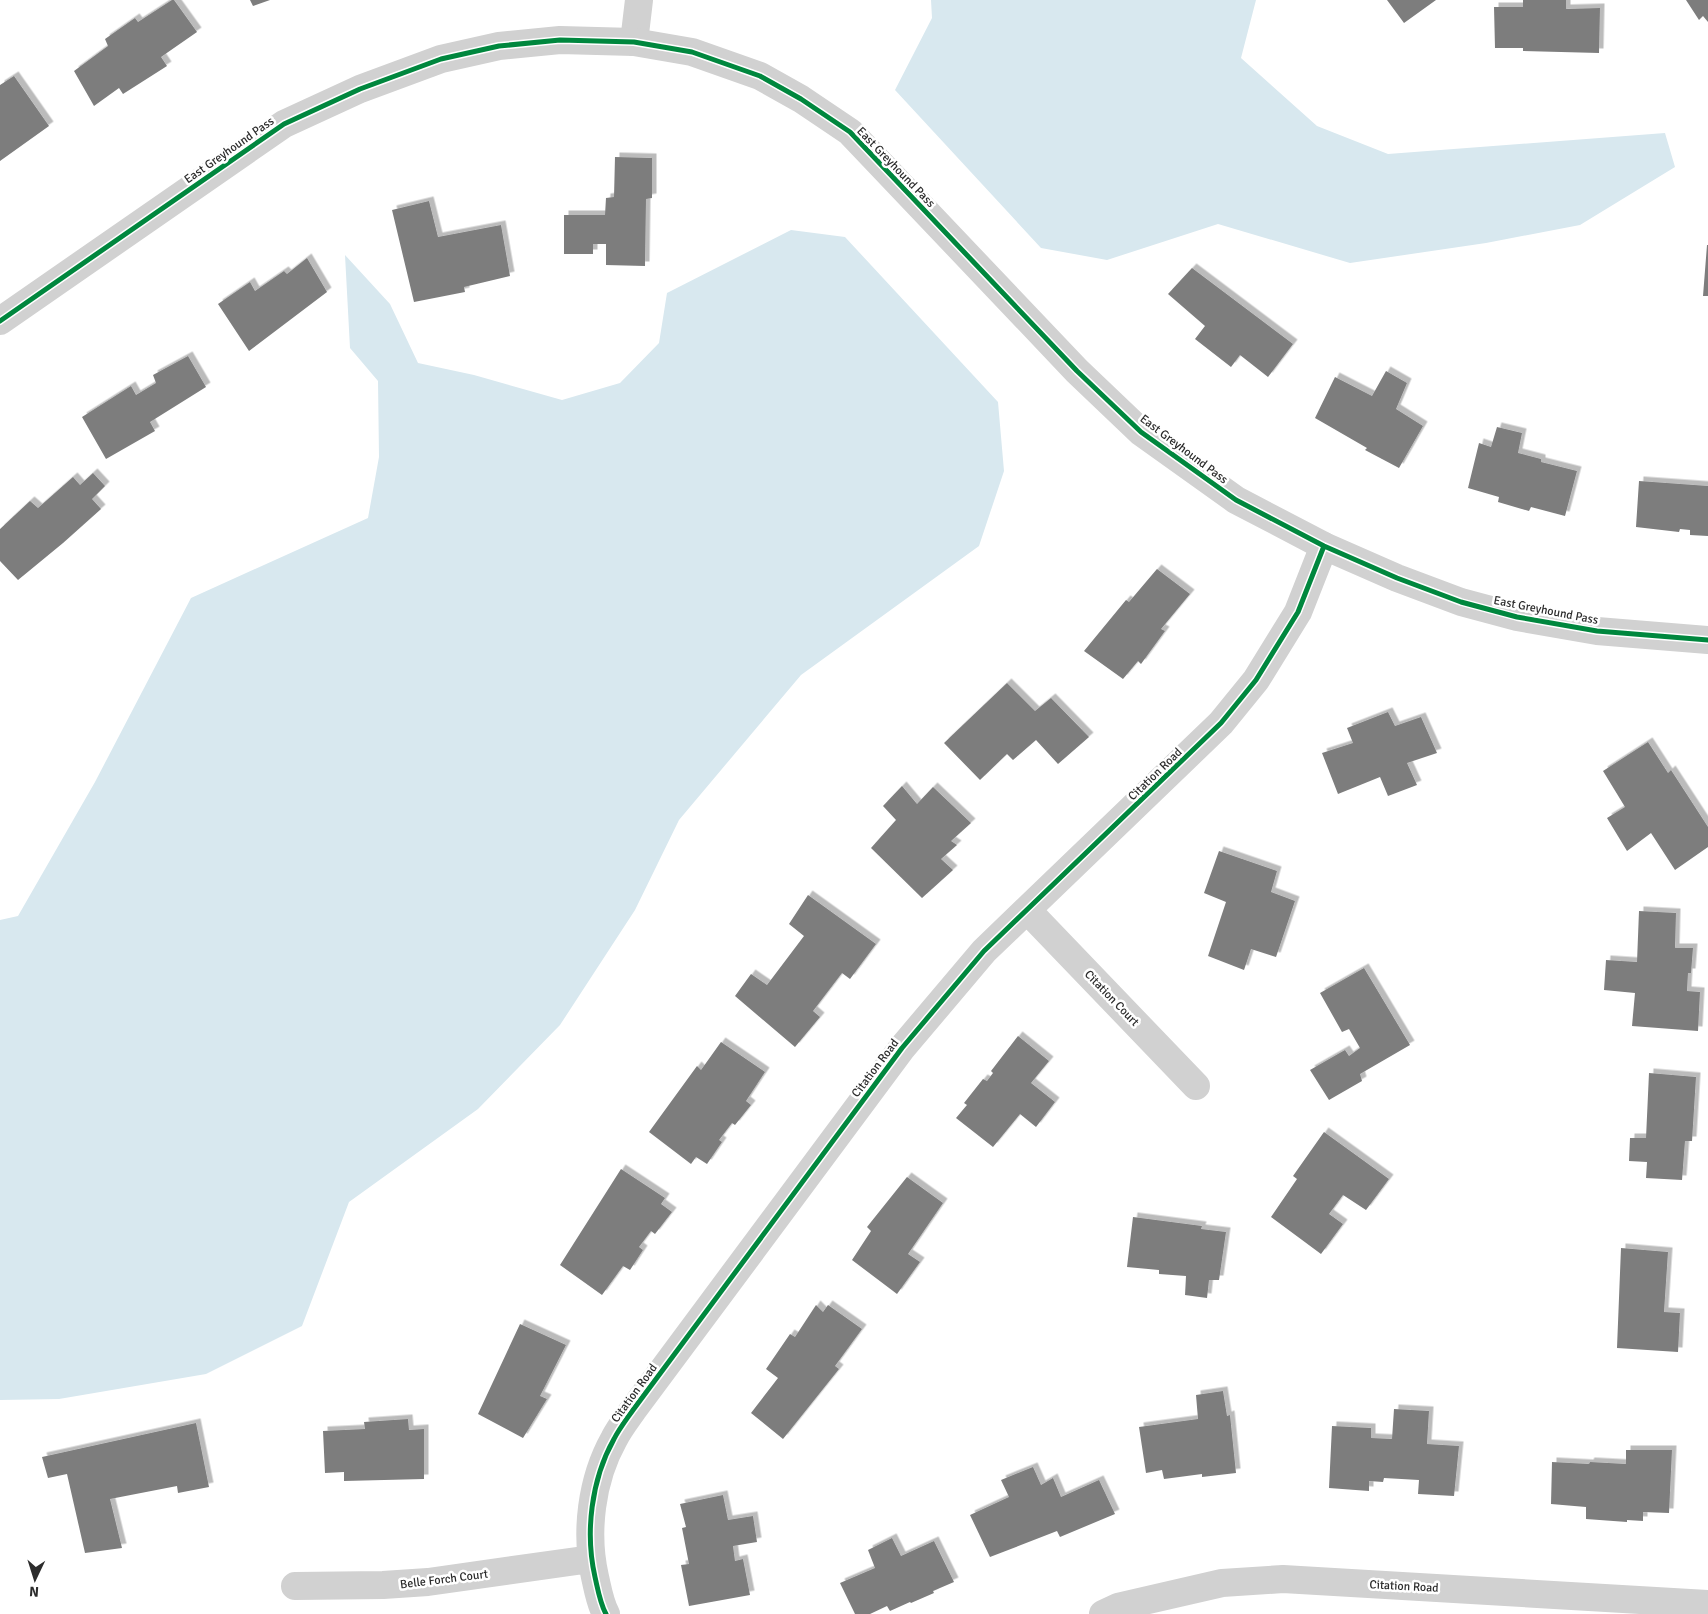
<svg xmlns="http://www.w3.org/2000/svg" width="1708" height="1614" font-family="Signika,sans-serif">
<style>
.water{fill:#d8e8ef}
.building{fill:#7d7d7d;filter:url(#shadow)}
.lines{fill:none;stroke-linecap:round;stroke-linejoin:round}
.minor{stroke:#d1d1d1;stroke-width:28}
.tertiary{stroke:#d1d1d1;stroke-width:28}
.cycleway-casing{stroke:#fff;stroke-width:8}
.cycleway{stroke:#00873e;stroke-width:5}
.labels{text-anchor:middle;stroke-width:5;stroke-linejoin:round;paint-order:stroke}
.street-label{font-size:12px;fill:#2c2c2c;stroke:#fff}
</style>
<defs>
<filter id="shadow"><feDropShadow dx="4.5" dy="-4.5" stdDeviation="0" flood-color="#0004"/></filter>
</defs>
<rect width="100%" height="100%" fill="#fff"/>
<!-- water -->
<path class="water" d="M 931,0 L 1256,0 L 1241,58 L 1317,126 L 1388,154 L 1665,133 L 1675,167 L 1580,225 L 1486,243 L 1350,263 L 1218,224 L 1107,260 L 1041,248 L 895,90 L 932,18 Z
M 791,230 L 845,237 L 998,402 L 1004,471 L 979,546 L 801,675 L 679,820 L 635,910 L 560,1025 L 478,1109 L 349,1202 L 302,1326 L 206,1374 L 59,1399 L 0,1400 L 0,920 L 18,916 L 95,782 L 191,598 L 368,518 L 379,457 L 378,381 L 350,348 L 345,255 L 390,304 L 418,363 L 474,375 L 562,400 L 620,383 L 659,343 L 667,293 Z"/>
<!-- building -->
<path class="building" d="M 172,0 L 174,0 L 197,32 L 161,57 L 167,66 L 123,94 L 119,88 L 94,106 L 74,71 L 108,46 L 105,39 L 135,18 L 138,22 Z
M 250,0 L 270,0 L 253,6 Z
M 1387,0 L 1436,0 L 1404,23 Z
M 1523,0 L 1566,0 L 1566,9 L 1600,8 L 1599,53 L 1523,51 L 1523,48 L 1495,48 L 1494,7 L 1523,7 Z
M 1686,0 L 1708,0 L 1708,22 L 1703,16 L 1699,20 Z
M 14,76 L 49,126 L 0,161 L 0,85 Z
M 615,157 L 652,158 L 652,198 L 646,199 L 645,266 L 606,265 L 606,244 L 593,244 L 593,254 L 564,254 L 564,215 L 605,215 L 606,198 L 614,197 Z
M 429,201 L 438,237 L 501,225 L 510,276 L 464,287 L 465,292 L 414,302 L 392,210 Z
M 1707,245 L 1708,245 L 1708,296 L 1703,296 Z
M 307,258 L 327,292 L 249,351 L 218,304 L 250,282 L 255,291 L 284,271 L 287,274 Z
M 1192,268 L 1293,344 L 1268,377 L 1240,355 L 1231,367 L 1195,339 L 1205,326 L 1168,294 Z
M 188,356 L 206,387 L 150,422 L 155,431 L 106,459 L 82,417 L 131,386 L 136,395 L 156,383 L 153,375 Z
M 1386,371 L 1407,383 L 1396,409 L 1423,426 L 1399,468 L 1365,450 L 1367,448 L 1315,418 L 1335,377 L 1372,396 Z
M 1497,427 L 1522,433 L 1518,453 L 1541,459 L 1541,462 L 1577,471 L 1565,516 L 1531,507 L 1529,511 L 1498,502 L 1499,497 L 1468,488 L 1479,443 L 1491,447 Z
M 93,473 L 105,486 L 92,499 L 101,509 L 63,543 L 18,580 L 0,561 L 0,529 L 30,501 L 38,508 L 73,477 L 80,485 Z
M 1639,481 L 1708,486 L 1708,536 L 1690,535 L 1690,530 L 1680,529 L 1679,532 L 1636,527 Z
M 1157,569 L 1190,594 L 1161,629 L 1165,631 L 1141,664 L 1138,661 L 1123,679 L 1084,651 L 1126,600 L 1129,602 Z
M 1007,683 L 1035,711 L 1051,698 L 1089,737 L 1058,764 L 1036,740 L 1013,760 L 1007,754 L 980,780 L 944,743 Z
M 1388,712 L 1395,726 L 1421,717 L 1437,753 L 1407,763 L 1417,785 L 1388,796 L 1380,777 L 1338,794 L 1322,753 L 1353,743 L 1347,728 Z
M 1648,742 L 1668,773 L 1671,770 L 1708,827 L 1708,847 L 1675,870 L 1651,833 L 1627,851 L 1607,818 L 1625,807 L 1603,771 Z
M 902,786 L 917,804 L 933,787 L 971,823 L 951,841 L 957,845 L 941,859 L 953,870 L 922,898 L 871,848 L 896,820 L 883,806 Z
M 1219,851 L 1277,871 L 1271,892 L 1295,901 L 1276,957 L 1251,949 L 1244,970 L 1208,956 L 1226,902 L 1204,893 Z
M 808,895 L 876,944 L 850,979 L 842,973 L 813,1011 L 820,1017 L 795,1047 L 735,996 L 751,974 L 767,985 L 804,936 L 789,924 Z
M 1639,911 L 1676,913 L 1675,948 L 1693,948 L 1691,973 L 1688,973 L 1687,991 L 1700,992 L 1698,1031 L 1632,1026 L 1635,993 L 1604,990 L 1606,960 L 1637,962 Z
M 1364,968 L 1410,1045 L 1360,1074 L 1362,1081 L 1329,1100 L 1310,1070 L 1345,1050 L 1349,1056 L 1360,1048 L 1349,1029 L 1342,1032 L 1320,993 Z
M 1018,1036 L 1049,1061 L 1031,1083 L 1055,1102 L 1036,1127 L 1020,1114 L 993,1147 L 956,1118 L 967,1105 L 964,1103 L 983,1079 L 987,1081 L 993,1073 L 991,1071 Z
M 721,1042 L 765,1072 L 746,1101 L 751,1105 L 735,1125 L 732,1123 L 719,1140 L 722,1142 L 707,1164 L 696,1157 L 691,1164 L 649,1132 L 697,1066 L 701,1070 Z
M 1649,1073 L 1696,1077 L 1692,1141 L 1685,1141 L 1682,1180 L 1646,1178 L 1647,1162 L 1629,1161 L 1630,1138 L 1646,1138 Z
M 1324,1132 L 1389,1179 L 1366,1210 L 1343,1195 L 1329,1214 L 1343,1224 L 1321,1254 L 1271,1217 L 1297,1179 L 1293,1176 Z
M 621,1169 L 665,1198 L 661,1204 L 672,1212 L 655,1234 L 651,1231 L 639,1247 L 643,1250 L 630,1270 L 623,1266 L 602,1295 L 560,1265 Z
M 907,1177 L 943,1203 L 908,1254 L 920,1262 L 897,1294 L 852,1260 L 871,1231 L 867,1227 Z
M 1133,1217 L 1202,1226 L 1201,1229 L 1226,1232 L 1219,1280 L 1209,1280 L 1207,1298 L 1185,1295 L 1186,1276 L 1159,1274 L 1159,1270 L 1127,1267 Z
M 1621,1248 L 1668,1252 L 1664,1312 L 1680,1313 L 1678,1352 L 1617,1348 Z
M 816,1305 L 823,1312 L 828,1305 L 862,1329 L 835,1366 L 839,1369 L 783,1439 L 751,1413 L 778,1378 L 766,1369 L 790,1334 L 795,1337 Z
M 520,1324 L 566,1345 L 540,1396 L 547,1399 L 523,1438 L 478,1414 Z
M 1223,1391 L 1227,1416 L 1230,1415 L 1236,1473 L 1202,1477 L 1202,1474 L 1164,1479 L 1162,1470 L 1146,1473 L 1139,1427 L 1198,1419 L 1196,1395 Z
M 1394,1409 L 1429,1411 L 1427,1444 L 1459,1446 L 1454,1496 L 1418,1494 L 1419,1480 L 1384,1478 L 1383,1482 L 1369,1481 L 1369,1491 L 1329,1488 L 1332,1426 L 1371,1428 L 1371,1438 L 1392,1439 Z
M 408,1419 L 409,1430 L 424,1429 L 424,1479 L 344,1481 L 344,1472 L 325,1473 L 323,1431 L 365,1429 L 364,1422 Z
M 196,1423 L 209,1487 L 178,1493 L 177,1486 L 110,1499 L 122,1548 L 85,1553 L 67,1474 L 48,1478 L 42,1457 Z
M 1626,1450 L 1672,1450 L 1669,1513 L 1643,1512 L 1643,1521 L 1627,1520 L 1627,1522 L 1586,1519 L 1586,1507 L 1551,1504 L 1552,1462 L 1589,1464 L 1590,1462 L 1626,1464 Z
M 1033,1467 L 1041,1485 L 1053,1478 L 1061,1497 L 1099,1480 L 1115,1514 L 1060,1537 L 1057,1531 L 990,1557 L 970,1515 L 1009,1497 L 1001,1480 Z
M 723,1495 L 728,1520 L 753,1516 L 757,1542 L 733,1546 L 735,1561 L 743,1559 L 750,1595 L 689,1606 L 681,1565 L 689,1564 L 682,1528 L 686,1527 L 680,1504 Z
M 892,1538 L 901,1556 L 934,1541 L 954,1582 L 933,1591 L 934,1593 L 911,1603 L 910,1602 L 890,1611 L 887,1606 L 870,1614 L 855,1614 L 840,1583 L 875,1568 L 868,1550 Z"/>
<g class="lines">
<!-- minor -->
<path class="minor" d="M 634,42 L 639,0
M 1028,911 L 1196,1086
M 295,1586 L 383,1585 L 428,1582 L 591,1559
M 606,1614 C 600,1603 598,1590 595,1577 C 585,1533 591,1480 614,1439 C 619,1429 626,1420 633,1410 L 902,1048 L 984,951 L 1221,723 L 1256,680 L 1298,612 L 1324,546
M 1103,1614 L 1118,1607 L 1222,1583 L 1283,1579 L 1708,1604"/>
<!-- tertiary -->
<path class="tertiary" d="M 0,321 L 284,124 L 360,89 L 441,59 L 499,46 L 560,40 L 634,42 L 692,52 L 760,76 L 801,99 L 850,132 L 1077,371 L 1141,432 L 1236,500 L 1324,546 L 1397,578 L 1461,602 L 1517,617 L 1597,631 L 1708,640"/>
<defs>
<path id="cycleway" d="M 0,321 L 284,124 L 360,89 L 441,59 L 499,46 L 560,40 L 634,42 L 692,52 L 760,76 L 801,99 L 850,132 L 1077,371 L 1141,432 L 1236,500 L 1324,546 L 1397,578 L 1461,602 L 1517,617 L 1597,631 L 1708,640
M 606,1614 C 600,1603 598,1590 595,1577 C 585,1533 591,1480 614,1439 C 619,1429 626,1420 633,1410 L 902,1048 L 984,951 L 1221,723 L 1256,680 L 1298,612 L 1324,546"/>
</defs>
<!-- cycleway casing -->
<use href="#cycleway" class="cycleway-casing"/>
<!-- cycleway -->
<use href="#cycleway" class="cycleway"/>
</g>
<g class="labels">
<!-- street labels -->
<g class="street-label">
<text transform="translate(229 150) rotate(-35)" y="4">East Greyhound Pass</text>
<text transform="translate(896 167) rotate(46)" y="4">East Greyhound Pass</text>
<text transform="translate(1184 449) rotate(37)" y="4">East Greyhound Pass</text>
<text transform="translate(1546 610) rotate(11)" y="4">East Greyhound Pass</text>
<text transform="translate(1155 774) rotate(-44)" y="4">Citation Road</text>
<text transform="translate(1112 998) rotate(46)" y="4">Citation Court</text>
<text transform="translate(875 1068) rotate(-53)" y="4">Citation Road</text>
<text transform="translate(634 1393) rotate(-54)" y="4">Citation Road</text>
<text transform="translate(444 1579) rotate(-7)" y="4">Belle Forch Court</text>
<text transform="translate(1404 1586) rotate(3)" y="4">Citation Road</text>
</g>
</g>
<!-- north arrow -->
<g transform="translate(35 1579) rotate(184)" stroke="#ffffff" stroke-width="4" paint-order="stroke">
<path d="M0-4L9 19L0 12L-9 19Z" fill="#2c2c2c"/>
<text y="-8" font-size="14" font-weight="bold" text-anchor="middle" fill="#2c2c2c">N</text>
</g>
</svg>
